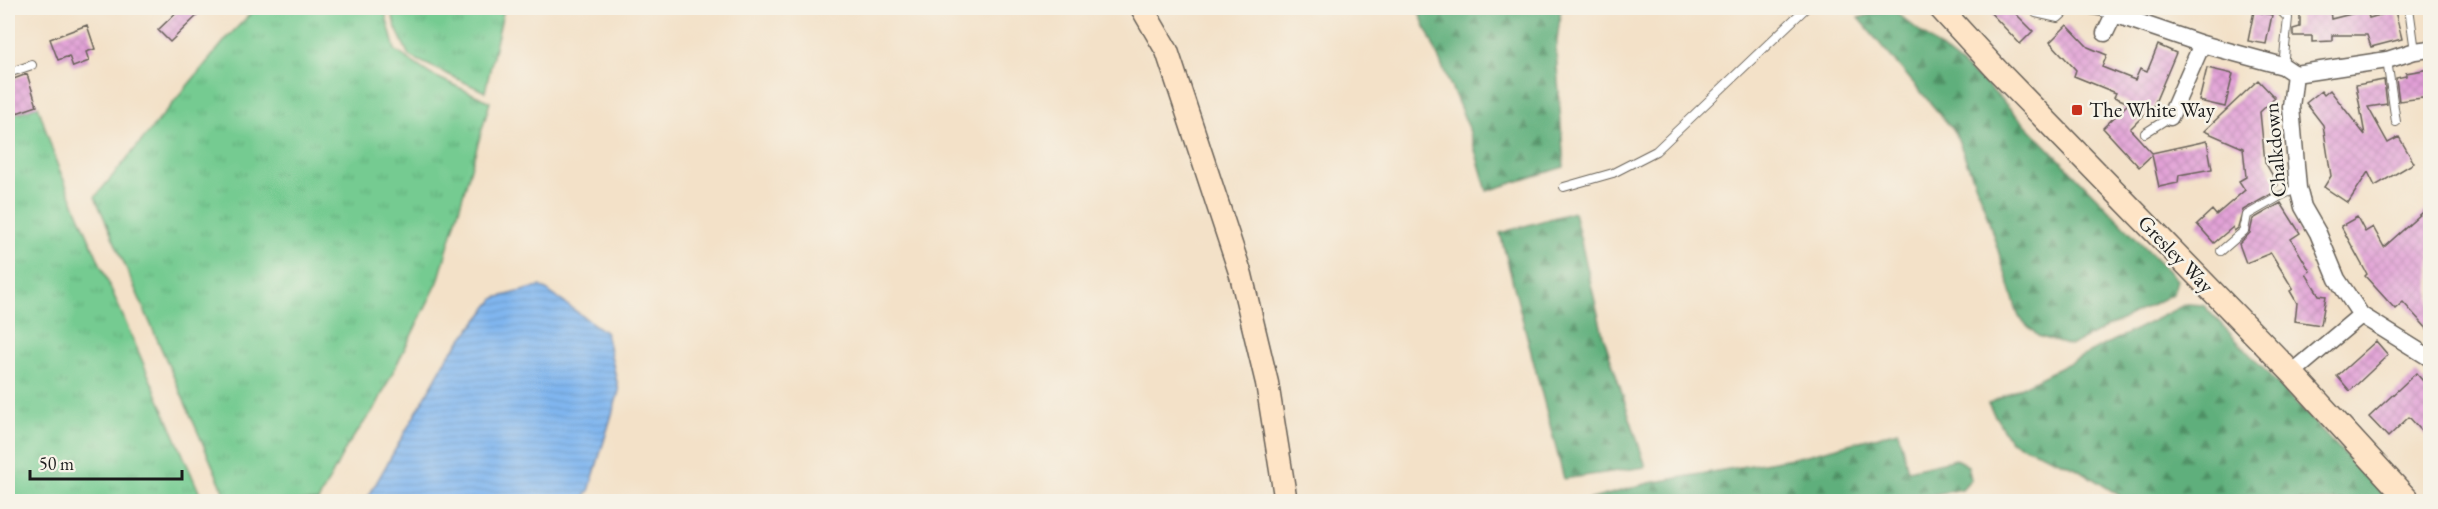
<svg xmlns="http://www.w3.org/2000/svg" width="2438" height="509" font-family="'EB Garamond',serif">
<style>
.grass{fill:url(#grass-tufts);stroke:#487456;stroke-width:1.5}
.forest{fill:url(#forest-firs);stroke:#3e664c;stroke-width:1.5}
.water{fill:url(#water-rules);stroke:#4e6986;stroke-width:1.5}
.building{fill:url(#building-cross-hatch)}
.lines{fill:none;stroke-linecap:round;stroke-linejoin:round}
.lane-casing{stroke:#676158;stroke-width:10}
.street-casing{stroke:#676158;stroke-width:19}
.secondary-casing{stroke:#676158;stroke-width:25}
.lane{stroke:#fff;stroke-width:8}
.street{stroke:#fff;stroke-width:16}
.secondary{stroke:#fee4c6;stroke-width:22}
.poi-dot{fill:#c8321e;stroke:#f7f3e8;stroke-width:2}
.labels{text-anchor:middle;stroke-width:5;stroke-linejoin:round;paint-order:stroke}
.poi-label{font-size:21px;fill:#1c1c1c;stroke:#f7f3e8;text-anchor:start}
.street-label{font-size:21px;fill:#1c1c1c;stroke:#f7f3e8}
</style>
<defs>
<pattern id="grass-tufts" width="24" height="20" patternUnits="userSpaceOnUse" patternTransform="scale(1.5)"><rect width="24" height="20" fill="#74cb91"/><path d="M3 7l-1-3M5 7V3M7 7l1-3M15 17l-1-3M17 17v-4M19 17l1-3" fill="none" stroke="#64ae7c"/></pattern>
<pattern id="forest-firs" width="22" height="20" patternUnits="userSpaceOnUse" patternTransform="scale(1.5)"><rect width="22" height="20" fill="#5faf7b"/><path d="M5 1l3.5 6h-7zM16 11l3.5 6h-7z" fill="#4e8e64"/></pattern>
<pattern id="water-rules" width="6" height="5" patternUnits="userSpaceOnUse" patternTransform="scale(1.5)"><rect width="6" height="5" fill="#80b6ef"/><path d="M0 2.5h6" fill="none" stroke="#6e9ccc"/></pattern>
<pattern id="building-cross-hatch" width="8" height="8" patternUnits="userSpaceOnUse" patternTransform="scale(1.5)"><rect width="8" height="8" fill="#e19ed6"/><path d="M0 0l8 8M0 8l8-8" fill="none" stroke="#c088b7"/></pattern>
</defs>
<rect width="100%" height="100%" fill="#f7f3e8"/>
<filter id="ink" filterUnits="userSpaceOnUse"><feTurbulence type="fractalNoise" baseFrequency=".0167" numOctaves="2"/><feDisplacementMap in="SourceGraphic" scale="12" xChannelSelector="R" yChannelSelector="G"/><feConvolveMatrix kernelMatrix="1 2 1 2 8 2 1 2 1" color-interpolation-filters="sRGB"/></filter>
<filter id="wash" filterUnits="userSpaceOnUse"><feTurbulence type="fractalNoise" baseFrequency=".008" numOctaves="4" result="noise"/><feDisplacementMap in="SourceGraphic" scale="24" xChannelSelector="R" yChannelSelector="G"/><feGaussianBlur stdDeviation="1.35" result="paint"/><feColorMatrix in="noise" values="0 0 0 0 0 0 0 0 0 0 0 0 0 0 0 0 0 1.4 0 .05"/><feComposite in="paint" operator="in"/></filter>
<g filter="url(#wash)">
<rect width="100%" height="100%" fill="#f3e1c8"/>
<!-- grass -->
<path class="grass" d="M 256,8 L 384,8 L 395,50 L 430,74 L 490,102 L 438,282 L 376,406 L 347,446 L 318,501 L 228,501 L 95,197 L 227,38 Z
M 390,8 L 504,8 L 485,92 L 409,56 L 396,28 Z
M 38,106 L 57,164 L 203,501 L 8,501 L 8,116 Z"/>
<!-- forest -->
<path class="forest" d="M 1417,8 L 1561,8 L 1556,50 L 1564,167 L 1487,191 L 1468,126 Z
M 1892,9 L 1988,86 L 2177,280 L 2173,294 L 2070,346 L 2038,336 L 2019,317 L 1984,206 L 1955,132 L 1858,18 Z
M 1574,212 L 1603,335 L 1646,467 L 1564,479 L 1500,233 Z
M 2186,304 L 2203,305 L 2389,501 L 2128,501 L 2076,468 L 2010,441 L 1988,404 Z
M 1898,431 L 1908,470 L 1956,459 L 1968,466 L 1971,479 L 1962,489 L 1900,501 L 1585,501 L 1649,483 L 1803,456 Z"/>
<!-- water -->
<path class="water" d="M 541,286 L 606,333 L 619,391 L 589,491 L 581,501 L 366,501 L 449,355 L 495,298 Z"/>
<g id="blocks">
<!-- building -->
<path class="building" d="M 181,8 L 205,8 L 170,42 L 158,30 Z
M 1986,8 L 2010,8 L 2033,31 L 2020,44 Z
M 2330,10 L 2331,19 L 2367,10 L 2369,18 L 2395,11 L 2402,39 L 2371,47 L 2367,35 L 2332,35 L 2332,41 L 2312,42 L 2312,36 L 2293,36 L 2293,29 L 2300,27 L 2300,11 Z
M 2254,11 L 2272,15 L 2266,44 L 2248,41 Z
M 87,25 L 95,49 L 86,52 L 89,61 L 73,67 L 69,56 L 58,60 L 50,39 Z
M 2067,25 L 2088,47 L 2107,55 L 2102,67 L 2135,80 L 2140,69 L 2147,72 L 2158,45 L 2176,53 L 2151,112 L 2148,111 L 2130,129 L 2152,153 L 2207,141 L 2212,169 L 2179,175 L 2178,183 L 2159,187 L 2152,155 L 2139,167 L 2103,128 L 2129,103 L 2114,97 L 2116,93 L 2074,76 L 2076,70 L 2050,42 Z
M 2207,68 L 2233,74 L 2225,107 L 2199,101 Z
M 2430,69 L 2430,97 L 2399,101 L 2396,78 L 2406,76 L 2406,73 Z
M 27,74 L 37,106 L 8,116 L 8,81 Z
M 2258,80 L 2275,98 L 2260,112 L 2265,162 L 2278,185 L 2273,188 L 2275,192 L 2243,210 L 2238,228 L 2234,231 L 2233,227 L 2214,243 L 2197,224 L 2212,210 L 2216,215 L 2245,190 L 2239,181 L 2246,177 L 2243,148 L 2204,131 Z
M 2384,80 L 2387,104 L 2368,107 L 2388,143 L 2399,137 L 2414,163 L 2375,186 L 2368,172 L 2348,203 L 2324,187 L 2331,176 L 2323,125 L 2306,103 L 2321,91 L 2324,95 L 2330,90 L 2365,135 L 2356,85 Z
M 2281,203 L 2300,233 L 2291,239 L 2310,271 L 2306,274 L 2319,295 L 2326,296 L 2321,325 L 2295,321 L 2297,303 L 2290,291 L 2293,289 L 2271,253 L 2246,263 L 2239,244 L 2250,233 L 2253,219 Z
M 2430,206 L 2430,332 L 2403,302 L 2395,309 L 2365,276 L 2367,274 L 2341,226 L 2357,217 L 2365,232 L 2373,227 L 2384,247 Z
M 2376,341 L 2388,355 L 2350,391 L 2337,376 Z
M 2416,373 L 2430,389 L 2430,440 L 2409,417 L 2388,437 L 2369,417 Z"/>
</g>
</g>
<g filter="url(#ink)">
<use href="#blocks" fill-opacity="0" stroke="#676158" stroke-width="1.5"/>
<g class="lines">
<defs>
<path id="lane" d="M 2079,8 L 2114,14
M 2278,8 L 2288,18 L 2283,66
M 2409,8 L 2415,51
M 2036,13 L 2058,18 L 2069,8
M 2387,60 L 2396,122
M 8,73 L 32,65
M 2145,133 L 2170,117
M 1564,187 L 1613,173 L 1656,151 L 1806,8
M 2221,251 L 2244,231 L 2247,215 L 2282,195 L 2298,188"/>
<path id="street" d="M 2114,14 L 2202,44 L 2283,66 L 2295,74 L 2387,60 L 2415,51 L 2430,49
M 2105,33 L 2117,8
M 2295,74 L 2291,107 L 2298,188 L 2303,207 L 2318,233 L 2337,279 L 2361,315 L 2430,358
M 2170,117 L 2202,44
M 2292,373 L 2361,315"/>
<path id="secondary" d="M 1142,8 L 1167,51 L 1241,275 L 1267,383 L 1286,502
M 1940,8 L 1997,70 L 2292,373 L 2410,502"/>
</defs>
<!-- lane casing -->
<use href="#lane" class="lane-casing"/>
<!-- street casing -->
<use href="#street" class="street-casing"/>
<!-- secondary casing -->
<use href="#secondary" class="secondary-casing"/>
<!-- lane -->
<use href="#lane" class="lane"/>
<!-- street -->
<use href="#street" class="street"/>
<!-- secondary -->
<use href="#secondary" class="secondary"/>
</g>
</g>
<!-- markers -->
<rect class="poi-dot" x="2071" y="104" width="12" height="12" rx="3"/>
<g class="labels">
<!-- poi labels -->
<g class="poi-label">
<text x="2089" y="117">The White Way</text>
</g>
<!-- street labels -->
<g class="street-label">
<text transform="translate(2275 150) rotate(-95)" y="7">Chalkdown</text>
<text transform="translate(2176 254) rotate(46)" y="7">Gresley Way</text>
</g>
</g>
<!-- margin -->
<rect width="2438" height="509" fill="none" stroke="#f7f3e8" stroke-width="30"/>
<!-- scale -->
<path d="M30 470v9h152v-9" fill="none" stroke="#1c1c1c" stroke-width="3"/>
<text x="39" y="470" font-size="18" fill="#1c1c1c" stroke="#f7f3e8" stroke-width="4.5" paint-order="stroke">50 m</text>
</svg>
